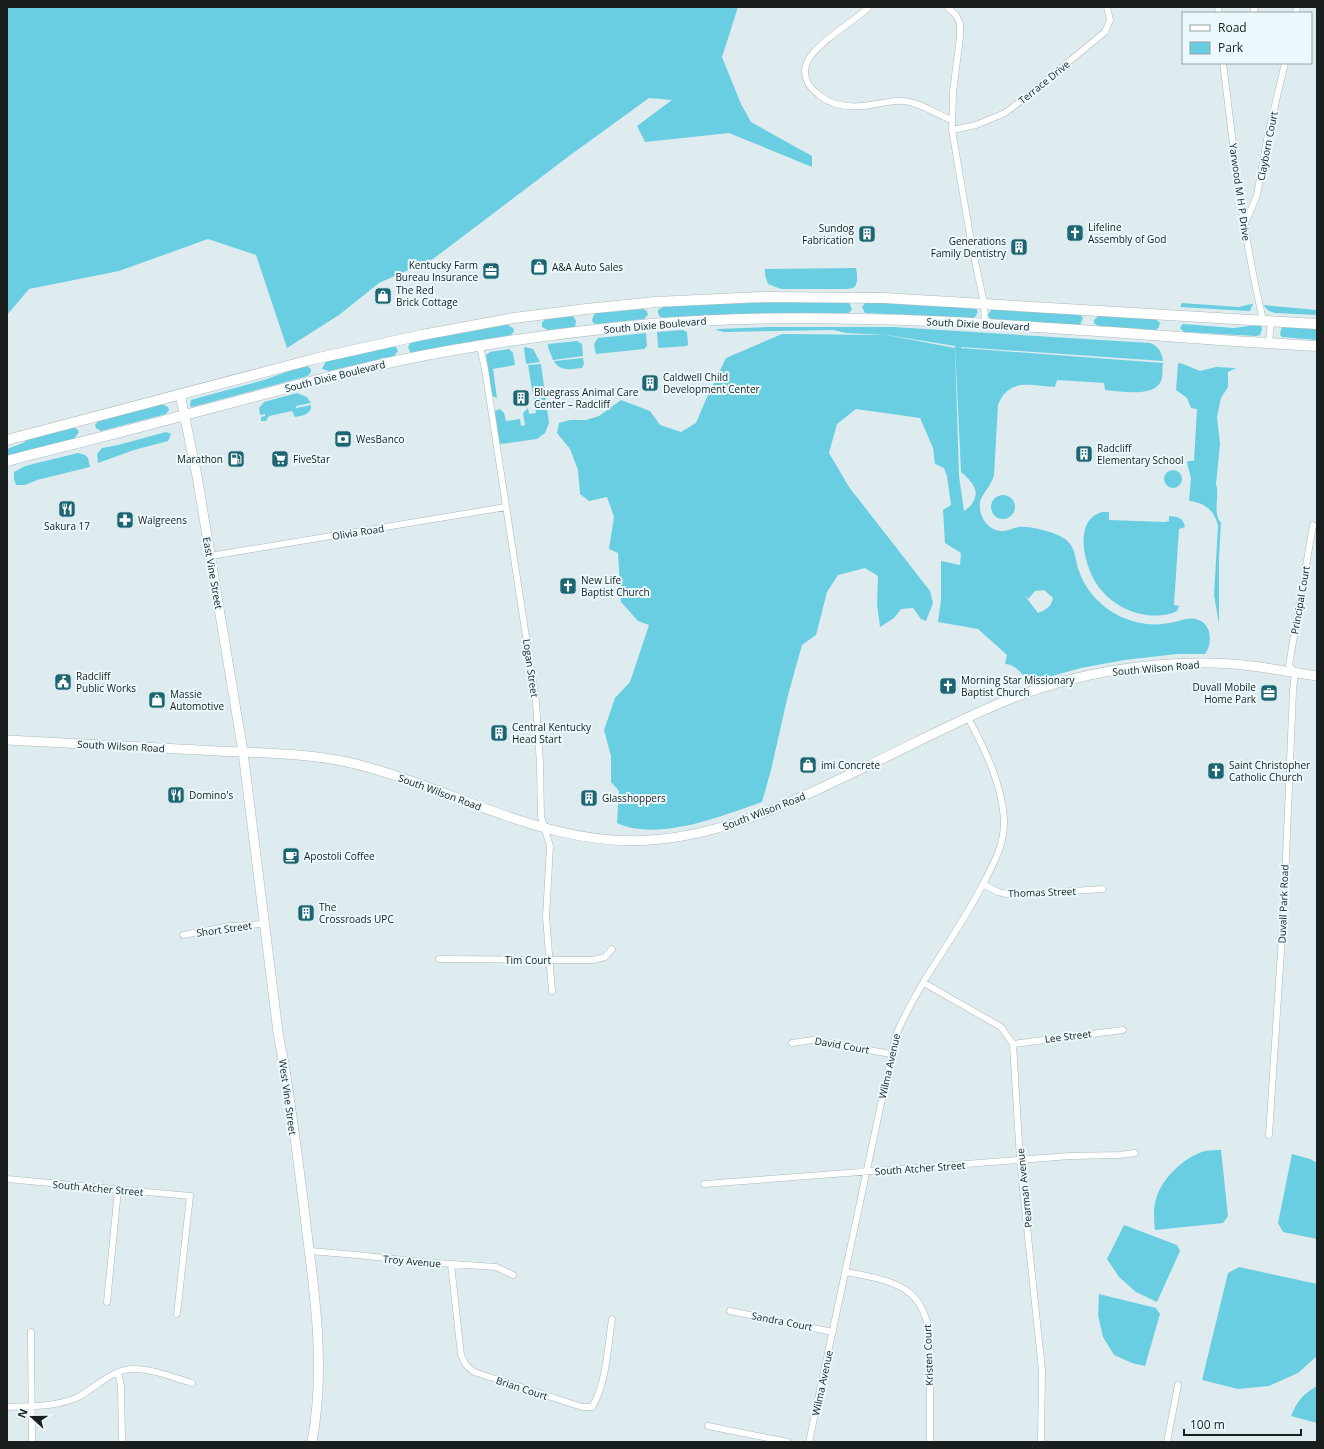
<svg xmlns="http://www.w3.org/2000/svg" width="1324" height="1449" font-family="'Open Sans',sans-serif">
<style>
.green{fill:#6acee2;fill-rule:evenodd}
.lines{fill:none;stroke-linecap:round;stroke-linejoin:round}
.minor-casing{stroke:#abb9bb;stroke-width:7}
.secondary-casing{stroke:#abb9bb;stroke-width:10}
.trunk-casing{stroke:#abb9bb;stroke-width:11}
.minor{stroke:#fff;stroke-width:6}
.secondary{stroke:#fff;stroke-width:9}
.trunk{stroke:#fff;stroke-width:10}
.labels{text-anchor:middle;stroke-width:4;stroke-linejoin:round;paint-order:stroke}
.street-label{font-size:10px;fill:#191e1f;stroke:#ebf9fc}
.poi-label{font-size:10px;fill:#191e1f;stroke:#ebf9fc;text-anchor:start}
</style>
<rect width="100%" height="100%" fill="#deecef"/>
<!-- green -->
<path class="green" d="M 7,7 L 738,7 L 722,57 L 741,104 L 751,122 L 812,156 L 812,167 L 729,133 L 645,142 L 637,126 L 672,100 L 649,98 L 569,156 L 433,259 L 379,283 L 339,315 L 287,348 L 256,255 L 208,239 L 119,271 L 29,289 L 7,315 Z
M 856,268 C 857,272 859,285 853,288 C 853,288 848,289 847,289 L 781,289 L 768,284 L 765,275 L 765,269 L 766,269 Z
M 796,302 L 849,302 L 852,309 L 849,313 L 750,314 L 664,318 L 660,317 L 658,313 L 658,310 L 663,307 L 706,304 Z
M 866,302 L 976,308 C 979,312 977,316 973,318 L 865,313 L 862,307 Z
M 1182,303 L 1238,307 C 1243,307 1247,304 1253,304 L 1250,311 L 1248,311 L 1180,307 Z
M 1263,305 L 1317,310 L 1317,315 L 1275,313 L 1269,311 Z
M 992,308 L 1080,314 L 1083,318 L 1080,325 L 992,320 L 988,316 L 989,313 Z
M 643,309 L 647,311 L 648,315 L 644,319 L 597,324 L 593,323 L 592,320 L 594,315 L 596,313 Z
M 1099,315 L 1156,319 L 1160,323 L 1159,327 L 1156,330 L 1098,326 L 1094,323 L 1094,320 Z
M 573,316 L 576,321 L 575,327 L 548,330 L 542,327 L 542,322 L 546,319 Z
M 1183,324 L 1234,328 L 1256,325 L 1261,326 L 1262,329 L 1260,335 L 1256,336 L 1184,332 L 1180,328 L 1181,326 Z
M 504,325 L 508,325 L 513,328 L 514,331 L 511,335 L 416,352 L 410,352 L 408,347 L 411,342 Z
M 769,327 L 893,327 L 1150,343 C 1158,346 1162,352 1163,361 L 961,347 L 961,348 L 1163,363 C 1162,369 1163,376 1161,381 C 1154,398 1120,391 1105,390 L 1104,383 L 1057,380 L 1055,387 C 1032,386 1009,377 998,405 L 994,475 C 991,487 982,493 980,502 C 978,516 988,532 1004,531 C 1011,530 1017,526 1024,527 C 1035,527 1057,533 1065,539 C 1076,547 1075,560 1079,571 C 1086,592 1104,610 1124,618 C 1138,624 1154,626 1169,623 C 1178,622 1187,617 1196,619 C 1212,623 1213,643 1205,654 L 1177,654 L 1124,660 L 1081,668 L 1030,682 C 1022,675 1016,664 1005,664 L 1007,655 L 978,629 L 938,622 L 941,600 L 941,561 L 960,565 L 961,553 L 945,543 L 943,510 L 951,505 L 947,476 L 944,468 L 935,464 L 933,448 L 920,418 L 856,409 L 837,424 L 829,453 L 849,487 L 930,591 L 933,603 L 926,621 L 921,619 L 913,608 L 901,609 L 894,618 L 880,627 L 877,604 L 878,576 L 865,568 L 838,575 L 827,592 L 816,635 L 802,645 L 788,695 L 771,770 L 762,802 C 722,816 658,842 617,823 L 619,791 L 611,782 L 611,756 L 604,730 L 615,698 L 630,682 L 649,625 L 638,621 L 621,602 L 618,553 L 609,549 L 614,517 L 607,497 L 589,501 L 580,494 L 578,470 L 570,449 L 557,433 L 559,423 L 570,420 L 586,420 L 599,416 L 621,400 L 650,411 L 660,425 L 681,432 L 696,423 L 707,397 L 726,358 L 782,334 L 886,335 L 955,348 L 959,476 L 964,511 C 968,508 971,506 973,502 C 981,490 970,480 961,472 L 955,346 L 887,335 L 846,333 L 833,330 L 724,332 L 716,330 L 718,329 ZM 1044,590 L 1053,598 C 1051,607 1046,610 1038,613 L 1025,596 L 1025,595 L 1028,599 L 1035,591 Z
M 1283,327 L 1317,329 L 1317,340 L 1282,337 L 1280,335 L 1281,329 Z
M 683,330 L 687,332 L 688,345 L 686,346 L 659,348 L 658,347 L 657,332 Z
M 646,333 L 647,346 L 644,349 L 596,354 L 594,344 L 598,338 Z
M 577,341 L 582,344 L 583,356 L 553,360 L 548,347 L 548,344 Z
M 394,345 L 396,347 L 398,351 L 394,356 L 329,371 L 322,369 L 326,361 Z
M 525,347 L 533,349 L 540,362 L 526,364 L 524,349 Z
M 509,349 L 513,353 L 515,365 L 493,369 L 497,398 L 492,396 L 486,355 L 490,352 Z
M 583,358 L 584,364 L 582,368 C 571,369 560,372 554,361 Z
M 1178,363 L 1183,364 L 1200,371 L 1216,367 L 1236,368 L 1228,372 L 1228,387 L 1221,398 L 1217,417 L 1220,444 L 1216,484 C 1220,497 1212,512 1221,523 L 1219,559 L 1219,624 L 1214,595 L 1218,526 C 1215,511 1204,502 1189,501 L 1191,478 L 1187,463 L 1188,461 L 1194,461 L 1197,409 L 1191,408 L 1187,398 L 1176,390 Z
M 541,364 L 549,423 L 545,433 L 537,439 L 501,444 L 498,442 L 494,415 L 495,411 L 500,409 L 504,413 L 506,421 L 520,419 L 521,426 L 525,425 L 523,413 L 528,408 L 529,414 L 536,413 L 528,365 Z
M 306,365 L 311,369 L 311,372 L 308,376 L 196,406 L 191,407 L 190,405 L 191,400 L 194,399 L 264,380 Z
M 297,393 L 307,397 L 311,403 L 296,406 L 296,408 L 311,405 C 312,414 303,416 295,417 L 292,411 L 269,416 L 266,421 L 261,421 L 261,417 L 265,416 L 265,414 L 260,415 L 259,408 L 264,402 Z
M 162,404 L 168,407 L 169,410 L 166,414 L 101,431 L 96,428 L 95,425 L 99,420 Z
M 73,427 L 77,429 L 79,432 L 74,439 L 7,456 L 7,449 L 23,443 L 30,438 Z
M 166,432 L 171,434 L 168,441 L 134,450 L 98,463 L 97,454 L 102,448 L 118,445 Z
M 78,453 L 85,455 L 88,458 L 90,467 L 37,480 L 25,485 L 16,485 L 14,479 L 14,472 L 25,466 Z
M1164 479a9 9 0 1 1 18 0a9 9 0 1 1-18 0Z
M991 507a12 12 0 1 1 24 0a12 12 0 1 1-24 0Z
M 1102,512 L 1109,512 L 1109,520 L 1165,522 L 1169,521 L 1169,516 C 1178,517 1183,517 1185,527 L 1179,529 L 1174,605 L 1179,606 L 1177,611 C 1168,616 1157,616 1147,615 C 1130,613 1113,604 1102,591 C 1086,574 1070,521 1102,512 Z
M 1221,1150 L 1228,1216 L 1223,1223 L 1155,1230 C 1154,1220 1153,1208 1156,1199 C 1162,1178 1184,1157 1205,1151 C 1210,1150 1216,1150 1221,1150 Z
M 1292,1154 L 1310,1159 L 1317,1163 L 1317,1239 L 1283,1232 L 1278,1223 Z
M 1124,1225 L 1177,1245 L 1180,1251 L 1157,1302 L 1136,1292 L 1119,1277 L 1107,1259 Z
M 1239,1267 L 1317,1284 L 1317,1356 L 1298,1373 L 1269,1386 L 1238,1389 L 1202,1380 L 1228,1273 Z
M 1099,1294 L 1156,1308 L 1160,1314 L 1145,1366 L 1132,1363 L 1114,1355 L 1103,1337 L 1098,1315 Z
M 1317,1386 L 1317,1423 L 1291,1416 C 1297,1401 1303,1394 1317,1386 Z"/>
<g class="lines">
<defs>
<path id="minor" d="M 869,7 C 852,23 824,38 810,57 C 805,64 803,74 808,83 C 810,88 816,92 820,96 C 836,108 858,108 876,104 C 885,103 894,100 904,101 C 922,103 935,114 952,120
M 947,7 L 956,15 L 960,23 L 960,37 L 953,92 L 952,130 L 972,247 L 984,303 L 985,325
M 1218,7 L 1219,13
M 1253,13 L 1255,7
M 1296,13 L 1297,7
M 1223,63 L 1235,160 L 1235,169 C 1243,220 1251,270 1263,320
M 952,130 L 976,125 L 1005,113 L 1027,96 L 1105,32 L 1110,20 L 1107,7
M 1244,226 L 1257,195 L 1267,139 L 1285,63
M 1269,343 L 1271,321
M 480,346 L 485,369 L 536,702 L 540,765 L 541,817 L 550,846 L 546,917 L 552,991
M 210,556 L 506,507
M 983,884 L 998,892 L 1011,895 L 1103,889
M 183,935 L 230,926 L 264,924
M 439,959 L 593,960 L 605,957 L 612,949
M 924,983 L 1001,1027 L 1013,1044 L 1020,1160 L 1042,1370 L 1041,1442
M 792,1043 L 813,1040 L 891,1054
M 1013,1044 L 1123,1030
M 1269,1135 L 1284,905 L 1293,690 L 1295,673 L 1289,665 L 1313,525
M 7,1179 L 190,1196 L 177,1314
M 704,1184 L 1070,1156 L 1119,1155 L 1135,1153
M 310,1251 L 357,1255 L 423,1262 L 496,1267 L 513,1275
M 451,1264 L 461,1355 L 466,1365 L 474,1372 L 582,1407 L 592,1407 C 606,1386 608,1345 612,1319
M 846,1272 C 894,1281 927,1286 930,1343 L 930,1442
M 107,1302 L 118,1190
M 730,1311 L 833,1332
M 31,1332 L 32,1442
M 118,1372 L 121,1386 L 122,1442
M 7,1407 C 30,1406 55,1407 76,1398 C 95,1389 110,1370 132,1369 C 151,1368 174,1378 192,1383
M 708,1426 L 788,1442
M 809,1442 L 895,1038 C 903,1016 915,997 927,976 C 946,946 966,917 982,886 C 993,865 1005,844 1004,820 C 1002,784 985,749 968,718
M 1167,1442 L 1178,1385"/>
<path id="secondary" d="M 180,394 L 197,476 L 243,752 L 278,1032 C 280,1047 284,1061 286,1076 C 294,1129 301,1181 307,1233 C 316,1302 325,1373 312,1442
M 7,740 C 77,744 148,747 218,751 C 261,753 305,753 347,762 C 453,786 549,852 662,839 C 735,831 801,798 867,766 C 916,743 964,717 1015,697 C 1075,674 1144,662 1209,663 C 1245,663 1282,671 1317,676"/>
<path id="trunk" d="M 7,440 L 314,359 L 422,335 L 514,318 L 586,309 L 656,302 L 761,297 L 884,298 L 1317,324
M 7,461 C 65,446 123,432 181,416 C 254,397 327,376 401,360 C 483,343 567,332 651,324 C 873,306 1096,334 1317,346"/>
</defs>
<!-- minor casing -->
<use href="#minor" class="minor-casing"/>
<!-- secondary casing -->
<use href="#secondary" class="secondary-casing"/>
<!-- trunk casing -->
<use href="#trunk" class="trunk-casing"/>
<!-- minor -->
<use href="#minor" class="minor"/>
<!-- secondary -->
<use href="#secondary" class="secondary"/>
<!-- trunk -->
<use href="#trunk" class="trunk"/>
</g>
<!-- icons -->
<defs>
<symbol id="church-square" viewBox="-11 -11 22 22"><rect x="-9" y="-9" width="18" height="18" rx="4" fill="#1c6572" stroke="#ebf9fc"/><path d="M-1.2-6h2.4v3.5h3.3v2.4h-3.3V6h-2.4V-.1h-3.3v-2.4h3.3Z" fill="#fff"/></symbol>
<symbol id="building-square" viewBox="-11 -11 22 22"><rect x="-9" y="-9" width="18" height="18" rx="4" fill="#1c6572" stroke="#ebf9fc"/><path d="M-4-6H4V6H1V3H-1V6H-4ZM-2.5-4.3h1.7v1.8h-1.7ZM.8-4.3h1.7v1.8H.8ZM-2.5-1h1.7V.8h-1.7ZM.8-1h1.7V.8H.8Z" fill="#fff"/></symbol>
<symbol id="shop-square" viewBox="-11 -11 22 22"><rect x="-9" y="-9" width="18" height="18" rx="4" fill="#1c6572" stroke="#ebf9fc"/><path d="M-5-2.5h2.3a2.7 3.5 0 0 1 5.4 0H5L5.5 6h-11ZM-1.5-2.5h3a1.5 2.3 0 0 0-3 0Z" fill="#fff"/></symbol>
<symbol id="office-square" viewBox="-11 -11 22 22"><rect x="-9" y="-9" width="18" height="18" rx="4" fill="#1c6572" stroke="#ebf9fc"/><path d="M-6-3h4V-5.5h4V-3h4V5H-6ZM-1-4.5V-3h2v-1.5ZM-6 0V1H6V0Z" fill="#fff"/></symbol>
<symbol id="bank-square" viewBox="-11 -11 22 22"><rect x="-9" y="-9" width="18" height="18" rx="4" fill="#1c6572" stroke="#ebf9fc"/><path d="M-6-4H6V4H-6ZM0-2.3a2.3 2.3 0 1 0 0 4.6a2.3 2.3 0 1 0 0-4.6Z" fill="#fff"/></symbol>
<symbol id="fuel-square" viewBox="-11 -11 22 22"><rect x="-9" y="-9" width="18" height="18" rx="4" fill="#1c6572" stroke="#ebf9fc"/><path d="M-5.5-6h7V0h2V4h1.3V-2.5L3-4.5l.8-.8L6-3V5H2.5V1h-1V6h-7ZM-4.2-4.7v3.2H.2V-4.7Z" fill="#fff"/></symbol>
<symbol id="supermarket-square" viewBox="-11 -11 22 22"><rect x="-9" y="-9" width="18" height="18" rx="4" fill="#1c6572" stroke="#ebf9fc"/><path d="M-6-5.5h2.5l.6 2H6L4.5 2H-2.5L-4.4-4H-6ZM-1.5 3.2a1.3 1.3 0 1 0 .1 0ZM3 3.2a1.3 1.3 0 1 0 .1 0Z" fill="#fff"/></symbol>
<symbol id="restaurant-square" viewBox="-11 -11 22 22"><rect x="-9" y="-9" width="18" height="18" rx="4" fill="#1c6572" stroke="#ebf9fc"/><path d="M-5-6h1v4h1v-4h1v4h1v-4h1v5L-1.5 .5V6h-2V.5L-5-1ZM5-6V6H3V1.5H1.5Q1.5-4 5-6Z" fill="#fff"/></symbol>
<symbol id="pharmacy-square" viewBox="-11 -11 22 22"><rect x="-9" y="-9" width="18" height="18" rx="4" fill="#1c6572" stroke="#ebf9fc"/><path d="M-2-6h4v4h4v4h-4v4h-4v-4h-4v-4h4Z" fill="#fff"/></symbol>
<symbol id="civic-square" viewBox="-11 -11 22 22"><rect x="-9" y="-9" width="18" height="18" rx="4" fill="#1c6572" stroke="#ebf9fc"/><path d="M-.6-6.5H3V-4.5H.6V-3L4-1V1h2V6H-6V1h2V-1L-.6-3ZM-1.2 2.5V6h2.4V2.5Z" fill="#fff"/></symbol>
<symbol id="cafe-square" viewBox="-11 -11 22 22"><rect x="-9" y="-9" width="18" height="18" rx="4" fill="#1c6572" stroke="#ebf9fc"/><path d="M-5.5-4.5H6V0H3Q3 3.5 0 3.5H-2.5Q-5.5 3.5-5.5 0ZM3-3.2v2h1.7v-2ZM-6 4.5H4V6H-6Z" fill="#fff"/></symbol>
</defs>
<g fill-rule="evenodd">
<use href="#church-square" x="1065" y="223" width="20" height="20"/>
<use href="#building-square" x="857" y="224" width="20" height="20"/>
<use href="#building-square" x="1009" y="237" width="20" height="20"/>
<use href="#shop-square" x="529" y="257" width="20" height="20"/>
<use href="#office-square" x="481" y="261" width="20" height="20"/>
<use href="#shop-square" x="373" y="286" width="20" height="20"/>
<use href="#building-square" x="640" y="373" width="20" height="20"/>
<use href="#building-square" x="511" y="388" width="20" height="20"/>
<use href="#bank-square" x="333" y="429" width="20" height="20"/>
<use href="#building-square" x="1074" y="444" width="20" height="20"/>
<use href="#fuel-square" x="226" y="449" width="20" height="20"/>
<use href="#supermarket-square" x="270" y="449" width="20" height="20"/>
<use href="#restaurant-square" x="57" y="499" width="20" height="20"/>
<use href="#pharmacy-square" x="115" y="510" width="20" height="20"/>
<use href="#church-square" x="558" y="576" width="20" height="20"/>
<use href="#civic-square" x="53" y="672" width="20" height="20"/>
<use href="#church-square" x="938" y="676" width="20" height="20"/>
<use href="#office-square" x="1259" y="683" width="20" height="20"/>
<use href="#shop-square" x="147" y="690" width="20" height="20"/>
<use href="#building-square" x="489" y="723" width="20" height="20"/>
<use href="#shop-square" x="798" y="755" width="20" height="20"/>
<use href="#church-square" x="1206" y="761" width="20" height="20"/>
<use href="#restaurant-square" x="166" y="785" width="20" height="20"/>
<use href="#building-square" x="579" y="788" width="20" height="20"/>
<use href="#cafe-square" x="281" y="846" width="20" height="20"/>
<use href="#building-square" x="296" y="903" width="20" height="20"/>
</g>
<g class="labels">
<!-- street labels -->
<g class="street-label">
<text transform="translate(1044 82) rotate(-39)" y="4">Terrace Drive</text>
<text transform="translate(1267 146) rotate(-79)" y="4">Clayborn Court</text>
<text transform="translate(1240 192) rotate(82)" y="4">Yarwood M H P Drive</text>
<text transform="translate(978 324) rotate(3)" y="4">South Dixie Boulevard</text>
<text transform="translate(655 325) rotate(-5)" y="4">South Dixie Boulevard</text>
<text transform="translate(335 376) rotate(-14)" y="4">South Dixie Boulevard</text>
<text transform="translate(358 532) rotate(-9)" y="4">Olivia Road</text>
<text transform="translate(213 573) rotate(80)" y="4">East Vine Street</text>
<text transform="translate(1300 600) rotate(-80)" y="4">Principal Court</text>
<text transform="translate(531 668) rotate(82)" y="4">Logan Street</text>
<text transform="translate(1156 668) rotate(-5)" y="4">South Wilson Road</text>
<text transform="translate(121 746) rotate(3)" y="4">South Wilson Road</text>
<text transform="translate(440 792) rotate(20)" y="4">South Wilson Road</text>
<text transform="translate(764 811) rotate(-21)" y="4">South Wilson Road</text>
<text transform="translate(1042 892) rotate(-2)" y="4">Thomas Street</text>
<text transform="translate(1283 904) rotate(-88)" y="4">Duvall Park Road</text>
<text transform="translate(224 929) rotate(-8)" y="4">Short Street</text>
<text x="528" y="964">Tim Court</text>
<text transform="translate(1068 1036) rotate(-7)" y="4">Lee Street</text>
<text transform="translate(842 1045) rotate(10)" y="4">David Court</text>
<text transform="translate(889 1066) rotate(-77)" y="4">Wilma Avenue</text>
<text transform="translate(288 1097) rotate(82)" y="4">West Vine Street</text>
<text transform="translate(920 1168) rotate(-4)" y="4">South Atcher Street</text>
<text transform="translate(98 1188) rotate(5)" y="4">South Atcher Street</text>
<text transform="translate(1024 1188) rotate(-96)" y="4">Pearman Avenue</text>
<text transform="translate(412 1261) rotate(5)" y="4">Troy Avenue</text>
<text transform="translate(782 1321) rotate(11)" y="4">Sandra Court</text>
<text transform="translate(928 1355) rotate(-92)" y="4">Kristen Court</text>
<text transform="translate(822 1383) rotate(-78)" y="4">Wilma Avenue</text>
<text transform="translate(522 1388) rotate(18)" y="4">Brian Court</text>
</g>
<!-- poi labels -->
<g class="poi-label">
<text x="1088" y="231">Lifeline<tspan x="1088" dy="12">Assembly of God</tspan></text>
<text x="854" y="232" text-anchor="end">Sundog<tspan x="854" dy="12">Fabrication</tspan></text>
<text x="1006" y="245" text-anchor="end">Generations<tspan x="1006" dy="12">Family Dentistry</tspan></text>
<text x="478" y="269" text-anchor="end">Kentucky Farm<tspan x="478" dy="12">Bureau Insurance</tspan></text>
<text x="552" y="271">A&amp;A Auto Sales</text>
<text x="396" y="294">The Red<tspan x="396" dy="12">Brick Cottage</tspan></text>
<text x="663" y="381">Caldwell Child<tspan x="663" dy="12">Development Center</tspan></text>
<text x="534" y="396">Bluegrass Animal Care<tspan x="534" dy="12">Center – Radcliff</tspan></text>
<text x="356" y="443">WesBanco</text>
<text x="1097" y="452">Radcliff<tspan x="1097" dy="12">Elementary School</tspan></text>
<text x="223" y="463" text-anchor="end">Marathon</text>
<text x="293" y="463">FiveStar</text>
<text x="138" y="524">Walgreens</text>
<text x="67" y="530" text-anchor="middle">Sakura 17</text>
<text x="581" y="584">New Life<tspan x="581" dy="12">Baptist Church</tspan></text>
<text x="76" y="680">Radcliff<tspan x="76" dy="12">Public Works</tspan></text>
<text x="961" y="684">Morning Star Missionary<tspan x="961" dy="12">Baptist Church</tspan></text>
<text x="1256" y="691" text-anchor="end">Duvall Mobile<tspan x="1256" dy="12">Home Park</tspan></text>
<text x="170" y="698">Massie<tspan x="170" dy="12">Automotive</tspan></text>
<text x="512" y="731">Central Kentucky<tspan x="512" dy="12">Head Start</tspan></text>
<text x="821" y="769">imi Concrete</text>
<text x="1229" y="769">Saint Christopher<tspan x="1229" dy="12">Catholic Church</tspan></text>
<text x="189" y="799">Domino's</text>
<text x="602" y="802">Glasshoppers</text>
<text x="304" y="860">Apostoli Coffee</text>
<text x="319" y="911">The<tspan x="319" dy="12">Crossroads UPC</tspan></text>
</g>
</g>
<!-- border -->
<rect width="1324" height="1449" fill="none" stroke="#191e1f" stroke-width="16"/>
<!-- legend -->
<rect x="1182" y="12" width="130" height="52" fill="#ebf9fc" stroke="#97a1a4"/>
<rect x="1190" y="25" width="20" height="6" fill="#ffffff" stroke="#97a1a4"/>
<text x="1218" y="32" font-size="12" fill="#191e1f">Road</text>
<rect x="1190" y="42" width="20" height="12" fill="#6acee2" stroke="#97a1a4"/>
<text x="1218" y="52" font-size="12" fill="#191e1f">Park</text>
<!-- north arrow -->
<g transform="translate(32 1417) rotate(291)" stroke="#ebf9fc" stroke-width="3" paint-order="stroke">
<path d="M0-3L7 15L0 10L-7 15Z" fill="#191e1f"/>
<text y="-6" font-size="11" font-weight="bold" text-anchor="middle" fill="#191e1f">N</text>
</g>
<!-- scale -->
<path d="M1184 1429v6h117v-6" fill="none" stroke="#191e1f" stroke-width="2"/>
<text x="1190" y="1429" font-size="12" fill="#191e1f" stroke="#ebf9fc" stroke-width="3" paint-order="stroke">100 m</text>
</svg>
